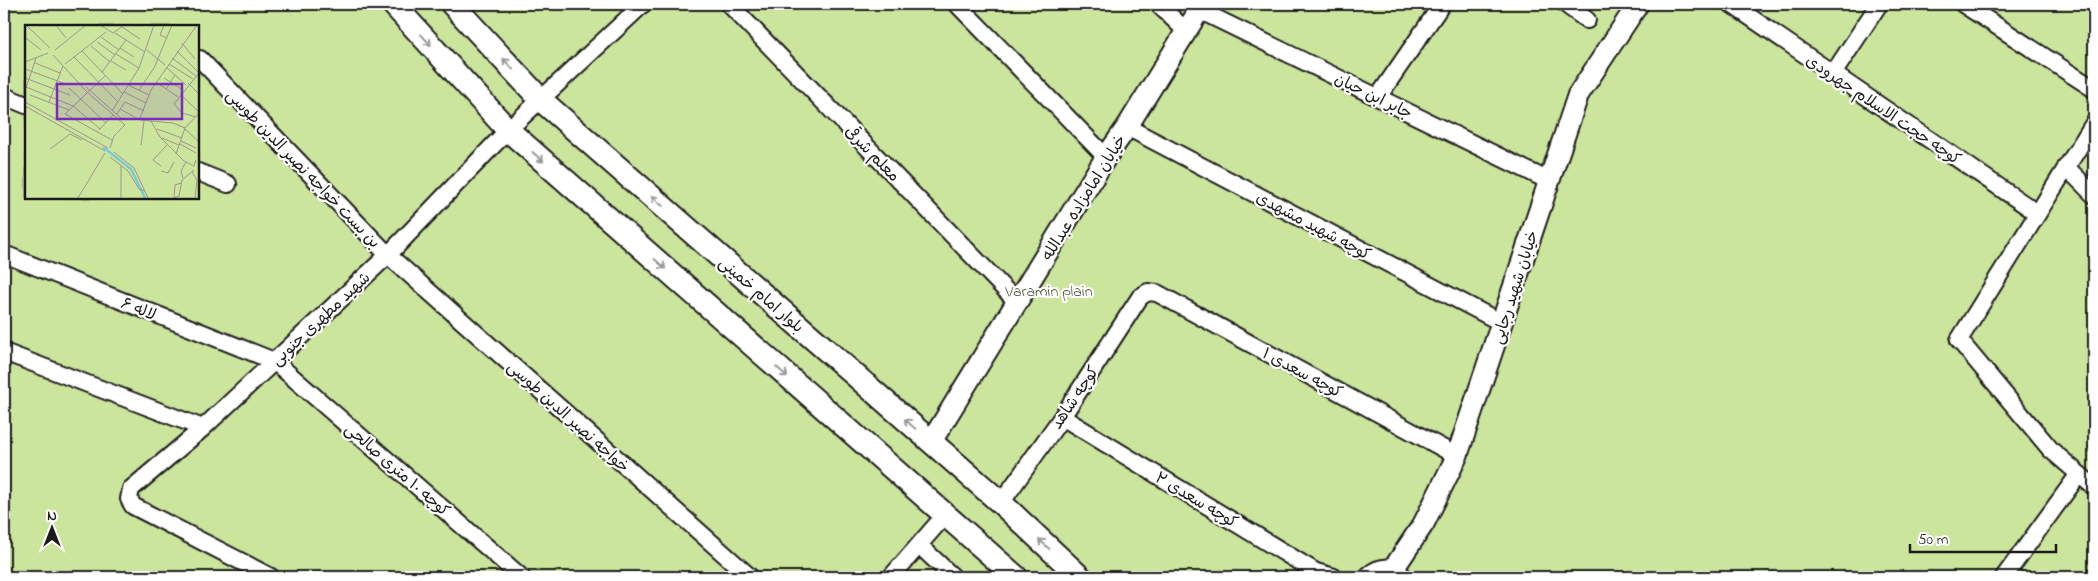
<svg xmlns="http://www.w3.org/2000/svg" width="2098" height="581" font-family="'Indie Flower','Playpen Sans Arabic',sans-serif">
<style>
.green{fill:#cbe59c;stroke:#74805c;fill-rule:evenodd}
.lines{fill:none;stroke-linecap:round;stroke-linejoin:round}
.minor-casing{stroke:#1c1c1c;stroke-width:20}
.tertiary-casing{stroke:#1c1c1c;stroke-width:24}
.secondary-casing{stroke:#1c1c1c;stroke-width:26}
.minor{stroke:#fff;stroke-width:16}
.tertiary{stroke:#fff;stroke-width:20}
.secondary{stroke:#fff;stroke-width:22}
.oneway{stroke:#999}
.labels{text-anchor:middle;stroke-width:4.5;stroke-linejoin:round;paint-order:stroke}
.street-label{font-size:16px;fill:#1c1c1c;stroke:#fff}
.park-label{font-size:16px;fill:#515842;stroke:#fff}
.inset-river{fill:none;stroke:#7acad5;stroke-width:2.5}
.inset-road{fill:none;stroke:#9f9493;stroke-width:1}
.view{fill:#7b2cbf;fill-opacity:0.15;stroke:#7b2cbf;stroke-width:2.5}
.inset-edge{fill:none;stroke:#1c1c1c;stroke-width:2.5}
</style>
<rect width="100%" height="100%" fill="#f6e4e3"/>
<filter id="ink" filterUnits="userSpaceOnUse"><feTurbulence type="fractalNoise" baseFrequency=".02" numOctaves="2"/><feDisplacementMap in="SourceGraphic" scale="10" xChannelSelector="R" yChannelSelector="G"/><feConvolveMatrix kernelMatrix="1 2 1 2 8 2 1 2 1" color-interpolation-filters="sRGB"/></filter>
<g filter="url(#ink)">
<!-- green -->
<path class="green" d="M 4,4 L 2094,4 L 2094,577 L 4,577 ZM 26,26 L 198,26 L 198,198 L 26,198 Z"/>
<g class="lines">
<defs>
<path id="minor" d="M 729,4 L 1018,303
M 957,4 L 1106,157
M 1158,4 L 1186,31
M 1565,4 L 1587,20
M 1731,4 L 2037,213
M 1963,4 L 2094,89
M 1199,10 L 1549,181
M 200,59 L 388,255 L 750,577
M 1833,74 L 1879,4
M 4,96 L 26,105
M 1378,97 L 1442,4
M 2094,123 L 1959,340 L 2051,450 L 2094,487
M 1127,127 L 1502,323
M 2066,167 L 2094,195
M 198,172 L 228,184
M 4,254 L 274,361 L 521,577
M 4,352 L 203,428
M 1062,417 L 1316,572 L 1334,577
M 1001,503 L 1062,417 L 1140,297 L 1148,292 L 1157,293 L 1457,456
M 919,545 L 953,577
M 271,577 L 133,506 L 129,499 L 131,489 L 203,428 L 388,255 L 508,130 L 643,4
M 891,577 L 945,515
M 2004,577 L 2079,474"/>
<path id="tertiary" d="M 931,442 L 1106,157 L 1127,127 L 1203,4
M 1392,571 L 1424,523 L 1457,456 L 1578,95 L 1638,4"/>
<path id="secondary" d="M 393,4 L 508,130 L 1016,577
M 452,4 L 541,100 L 1001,503 L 1080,577
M 1371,577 C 1380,569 1391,568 1400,577"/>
</defs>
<!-- minor casing -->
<use href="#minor" class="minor-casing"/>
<!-- tertiary casing -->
<use href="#tertiary" class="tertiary-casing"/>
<!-- secondary casing -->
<use href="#secondary" class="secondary-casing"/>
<!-- minor -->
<use href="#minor" class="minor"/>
<!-- tertiary -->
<use href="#tertiary" class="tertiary"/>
<!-- secondary -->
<use href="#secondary" class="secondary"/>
</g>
<!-- one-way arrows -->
<defs><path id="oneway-shaft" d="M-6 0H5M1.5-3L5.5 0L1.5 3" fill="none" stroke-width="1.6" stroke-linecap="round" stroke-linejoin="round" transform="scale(1.25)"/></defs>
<g class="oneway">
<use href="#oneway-shaft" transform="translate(426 40) rotate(48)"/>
<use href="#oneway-shaft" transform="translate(508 64) rotate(-133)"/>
<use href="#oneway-shaft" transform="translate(538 157) rotate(41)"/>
<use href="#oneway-shaft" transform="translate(657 201) rotate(-139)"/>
<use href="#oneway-shaft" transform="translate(660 264) rotate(41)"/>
<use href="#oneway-shaft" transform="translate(782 372) rotate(41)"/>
<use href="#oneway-shaft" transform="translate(910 424) rotate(-139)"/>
<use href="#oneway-shaft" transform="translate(1044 544) rotate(-137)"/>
</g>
</g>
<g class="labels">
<!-- street labels -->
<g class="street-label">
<text transform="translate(1374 95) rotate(26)" y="6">جابر ابن حیان</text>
<text transform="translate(1884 109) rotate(34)" y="6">کوچه حجت الاسلام جهرودی</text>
<text transform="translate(873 153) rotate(46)" y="6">معلم شرقی</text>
<text transform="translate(304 168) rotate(46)" y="6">بن بست خواجه نصیر الدین طوسی</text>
<text transform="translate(1083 197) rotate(-58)" y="6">خیابان امامزاده عبدالله</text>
<text transform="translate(1314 225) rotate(28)" y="6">کوچه شهید مشهدی</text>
<text transform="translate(1514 287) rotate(-72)" y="6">خیابان شهید رجایی</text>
<text transform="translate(762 294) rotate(41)" y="6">بلوار امام خمینی</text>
<text transform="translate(139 308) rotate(22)" y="6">لاله ۶</text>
<text transform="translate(320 318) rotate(-43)" y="6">شهید مطهری جنوبی</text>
<text transform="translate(1303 372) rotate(28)" y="6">کوچه سعدی ۱</text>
<text transform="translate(1074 397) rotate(-56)" y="6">کوچه شاهد</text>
<text transform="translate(569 416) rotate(42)" y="6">خواجه نصیر الدین طوسی</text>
<text transform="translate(398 469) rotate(41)" y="6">کوچه ۱۰ متری صالحی</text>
<text transform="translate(1197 499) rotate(31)" y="6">کوچه سعدی ۲</text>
</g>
<!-- park labels -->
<g class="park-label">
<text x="1049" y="296">Varamin plain</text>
</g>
</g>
<!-- overview -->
<g transform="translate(25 25)">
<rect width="174" height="174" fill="#f6e4e3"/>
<path d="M 0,0 L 174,0 L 174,173 L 0,173 Z" fill="#cbe59c"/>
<path class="inset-river" d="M 78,122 L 106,144 L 120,173"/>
<path class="inset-road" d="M 1,0 L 25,23M 31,0 L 41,13M 75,0 L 88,8 L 99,0M 139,0 L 135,10 L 142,13M 97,2 L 115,14M 90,8 L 120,27M 76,12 L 94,25M 1,13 L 16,25M 72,17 L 90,30M 157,18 L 170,34M 66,21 L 85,37M 95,23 L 109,32M 30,25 L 61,0M 122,25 L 140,40M 57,26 L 98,69M 152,26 L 174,48M 91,29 L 114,43M 28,30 L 62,67 L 100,100 L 89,111 L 85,123M 49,32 L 93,77M 147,33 L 171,51M 86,36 L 101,45M 0,37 L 23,28M 10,38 L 35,48M 40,39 L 81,7M 144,39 L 168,54M 141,42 L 161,60M 0,44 L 41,59M 77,47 L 101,15M 80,51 L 40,89 L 87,115M 0,53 L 45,70M 139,53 L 158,65M 131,57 L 153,72M 163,58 L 174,69M 103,60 L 124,70M 1,62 L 48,81 L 75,104M 61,62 L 97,94M 1,63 L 11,33M 44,63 L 81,98M 141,64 L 150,50M 114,65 L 129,43 L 147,0M 99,67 L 121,78M 155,69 L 174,87M 5,70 L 44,85M 0,77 L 83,123M 24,77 L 38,41M 0,81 L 80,126M 95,84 L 113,94M 87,86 L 114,43 L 129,0M 92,89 L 100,77 L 119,86M 171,92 L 157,88 L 149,79 L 174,48M 115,93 L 126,65 L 172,0M 115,95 L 148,98 L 160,103 L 174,88M 126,96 L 135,112 L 159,136 L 169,141 L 171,135M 132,104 L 157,113M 160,104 L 174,117M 74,105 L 88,90M 137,113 L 154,120M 156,116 L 171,123M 155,119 L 171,128M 116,120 L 119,96M 25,124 L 45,109 L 57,115M 89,127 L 109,143 L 123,173M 151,129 L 160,103M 85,132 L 103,146 L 114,164 L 120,166M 136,141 L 128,135 L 142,120M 136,146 L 143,148 L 149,137M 167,147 L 172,155 L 170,173M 158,153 L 156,146 L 161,137M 53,173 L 80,128M 96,173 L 96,141M 149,173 L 154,171 L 157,155 L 169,145M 149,173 L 150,160 L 156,158"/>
<path class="view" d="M 32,59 L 157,59 L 157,94 L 32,94 Z"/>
<rect width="174" height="174" class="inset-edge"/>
</g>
<!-- margin -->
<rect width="2098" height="581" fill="none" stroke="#fff" stroke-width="20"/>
<rect x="10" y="10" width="2078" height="561" fill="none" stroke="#1c1c1c" stroke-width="2" filter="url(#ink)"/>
<!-- north arrow -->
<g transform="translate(52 528)" stroke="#ffffff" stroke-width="4" paint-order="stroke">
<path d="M0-4L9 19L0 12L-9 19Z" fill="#1c1c1c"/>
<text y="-8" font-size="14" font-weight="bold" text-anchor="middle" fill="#1c1c1c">N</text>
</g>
<!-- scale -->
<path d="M1910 544v8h146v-8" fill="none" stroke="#1c1c1c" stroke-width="2.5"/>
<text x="1918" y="544" font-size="15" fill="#1c1c1c" stroke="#ffffff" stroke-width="4" paint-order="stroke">50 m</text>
</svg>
